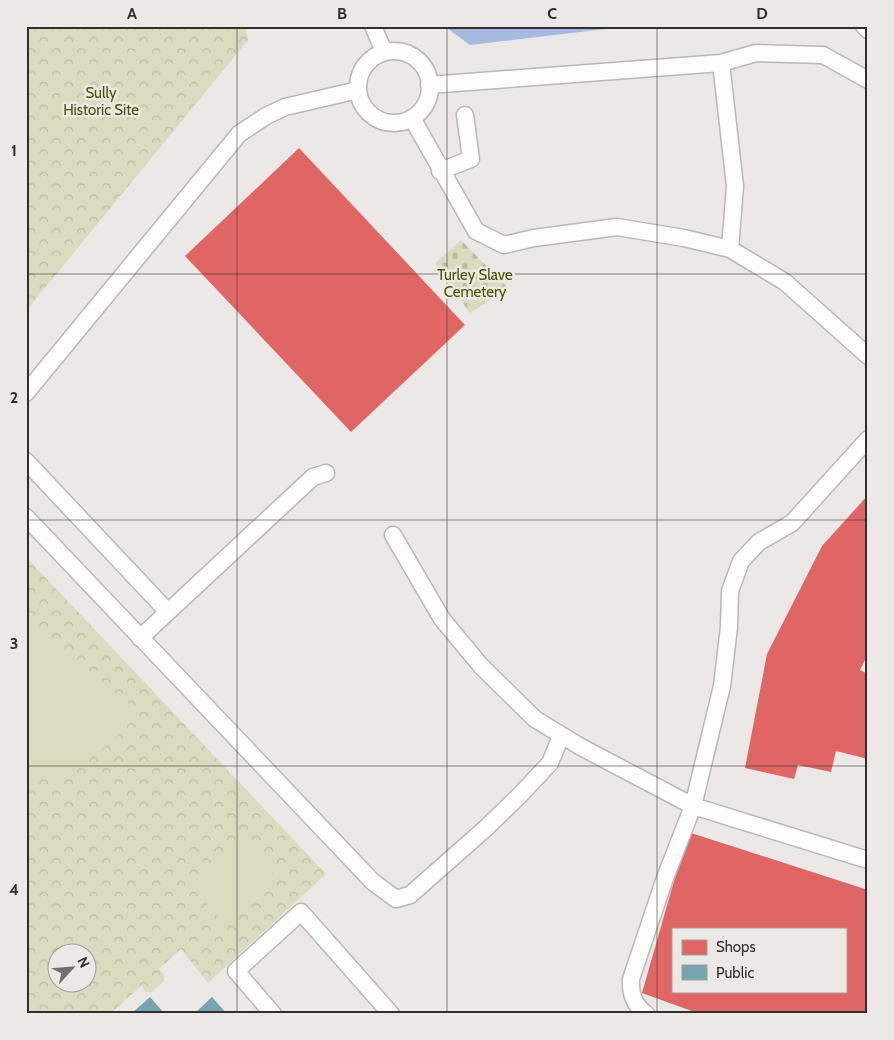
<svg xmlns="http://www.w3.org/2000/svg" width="894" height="1040" font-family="Cabin,sans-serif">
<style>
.forest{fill:url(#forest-crowns);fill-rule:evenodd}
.cemetery{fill:url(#cemetery-stones)}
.pitch{fill:#dadcc0}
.water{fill:#a6bbe2}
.shops{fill:#e06666;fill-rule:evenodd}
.public{fill:#76a5af}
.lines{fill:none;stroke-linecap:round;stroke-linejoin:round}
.minor-casing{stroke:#bab7b6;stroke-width:19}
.minor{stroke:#fcfcfb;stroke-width:16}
.grid{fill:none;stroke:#302f2e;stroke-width:1;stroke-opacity:0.55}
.labels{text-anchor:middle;stroke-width:5;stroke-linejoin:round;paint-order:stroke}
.park-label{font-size:15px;fill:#4e5200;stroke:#ece8e5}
.neatline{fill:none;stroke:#302f2e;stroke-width:2}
.grid-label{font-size:16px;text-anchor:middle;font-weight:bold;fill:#302f2e}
</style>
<defs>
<pattern id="forest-crowns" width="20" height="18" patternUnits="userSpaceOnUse" patternTransform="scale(1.25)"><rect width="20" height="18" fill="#dadcc0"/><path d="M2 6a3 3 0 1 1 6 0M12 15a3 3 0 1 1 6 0" fill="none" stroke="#bbbda5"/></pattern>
<pattern id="cemetery-stones" width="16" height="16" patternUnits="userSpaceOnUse" patternTransform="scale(1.25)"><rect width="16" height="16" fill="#dadcc0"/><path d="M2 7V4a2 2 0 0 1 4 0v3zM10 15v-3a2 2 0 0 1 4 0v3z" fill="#bbbda5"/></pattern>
</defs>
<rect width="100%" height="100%" fill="#ebe8e6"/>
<!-- forest -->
<path class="forest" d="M 26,26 L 245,26 L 248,40 L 26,311 Z
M 26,557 L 326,874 L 208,983 L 181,949 L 159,969 L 164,975 L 164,981 L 152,992 L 146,992 L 141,986 L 110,1014 L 26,1014 ZM 58,952 L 88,952 L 88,982 L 58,982 Z"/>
<!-- cemetery -->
<path class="cemetery" d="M 461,240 L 508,288 L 470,313 L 435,263 Z"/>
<!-- pitch -->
<path class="pitch" d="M 26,625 L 140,712 C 109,748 73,776 26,783 Z
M 245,840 L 274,872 L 221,920 L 192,888 Z"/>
<!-- water -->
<path class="water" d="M 444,26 L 631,26 L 470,45 Z"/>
<!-- shops -->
<path class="shops" d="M 299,148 L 465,325 L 351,432 L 185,256 Z
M 868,495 L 868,654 L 860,670 L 868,674 L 868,759 L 836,751 L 831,772 L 798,765 L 794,779 L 745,768 L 767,654 L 822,546 Z
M 688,832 L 868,890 L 868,1014 L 700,1014 L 642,993 ZM 673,929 L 845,929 L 845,991 L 673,991 Z"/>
<!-- public -->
<path class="public" d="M 150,997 L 163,1012 L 161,1014 L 131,1014 Z
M 212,997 L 227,1014 L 194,1014 Z"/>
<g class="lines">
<defs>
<path id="minor" d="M 373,26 L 384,52
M 864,26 L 868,30
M358 87a36 36 0 1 1 72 0a36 36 0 1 1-72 0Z
M 721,63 L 735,186 L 730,249 L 785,282 L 868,356
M 429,85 L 721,63 L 756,53 L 823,55 L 868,80
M 412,118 L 476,231 L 504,245 L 534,238 L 617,227 L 684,238 L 730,249
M 440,171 L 471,159 L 465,115
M 26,393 L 239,134 L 266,116 L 285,107 L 358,90
M 868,439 L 792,523 L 759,542 L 741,561 L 730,591 L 729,627 L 722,686 L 693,806 L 868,860
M 26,461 L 168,612
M 26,517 L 373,882 L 396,899 L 410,895 L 486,828 L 520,795 L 550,763 L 561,736
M 393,535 L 442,619 L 481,666 L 535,719 L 581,747 L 693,806 L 665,878 L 631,979 C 630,994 634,1005 646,1014
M 140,638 L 313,477 L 326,473
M 273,1014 L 236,971 L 301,912 L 391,1014"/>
</defs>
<!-- minor casing -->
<use href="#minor" class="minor-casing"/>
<!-- minor -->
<use href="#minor" class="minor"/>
</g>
<!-- grid -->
<path class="grid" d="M 237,26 L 237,1014M 447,26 L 447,1014M 657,26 L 657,1014M 26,274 L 868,274M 26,520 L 868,520M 26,766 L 868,766"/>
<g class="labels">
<!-- park labels -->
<g class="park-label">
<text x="101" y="98">Sully<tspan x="101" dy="17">Historic Site</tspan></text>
<text x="475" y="280">Turley Slave<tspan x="475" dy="17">Cemetery</tspan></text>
</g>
</g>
<!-- border -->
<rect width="894" height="1040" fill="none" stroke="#ece8e5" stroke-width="55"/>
<!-- legend -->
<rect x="672" y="928" width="175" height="65" fill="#ece8e5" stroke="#a19e9c"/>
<rect x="682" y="940" width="25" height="15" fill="#e06666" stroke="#a19e9c"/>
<text x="716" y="952" font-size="15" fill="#302f2e">Shops</text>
<rect x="682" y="965" width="25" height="15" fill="#76a5af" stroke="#a19e9c"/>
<text x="716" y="978" font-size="15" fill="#302f2e">Public</text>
<!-- north arrow -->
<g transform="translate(72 968) rotate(64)"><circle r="24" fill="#ece8e5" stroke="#a19e9c"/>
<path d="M0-4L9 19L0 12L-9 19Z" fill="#71706e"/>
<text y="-8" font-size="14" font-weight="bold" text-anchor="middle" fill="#302f2e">N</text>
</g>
<rect x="28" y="28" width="838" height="984" class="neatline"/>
<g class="grid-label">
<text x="132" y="19">A</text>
<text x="342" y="19">B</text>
<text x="552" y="19">C</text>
<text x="762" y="19">D</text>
<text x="14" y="156">1</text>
<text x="14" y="403">2</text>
<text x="14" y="649">3</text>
<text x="14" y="895">4</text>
</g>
</svg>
